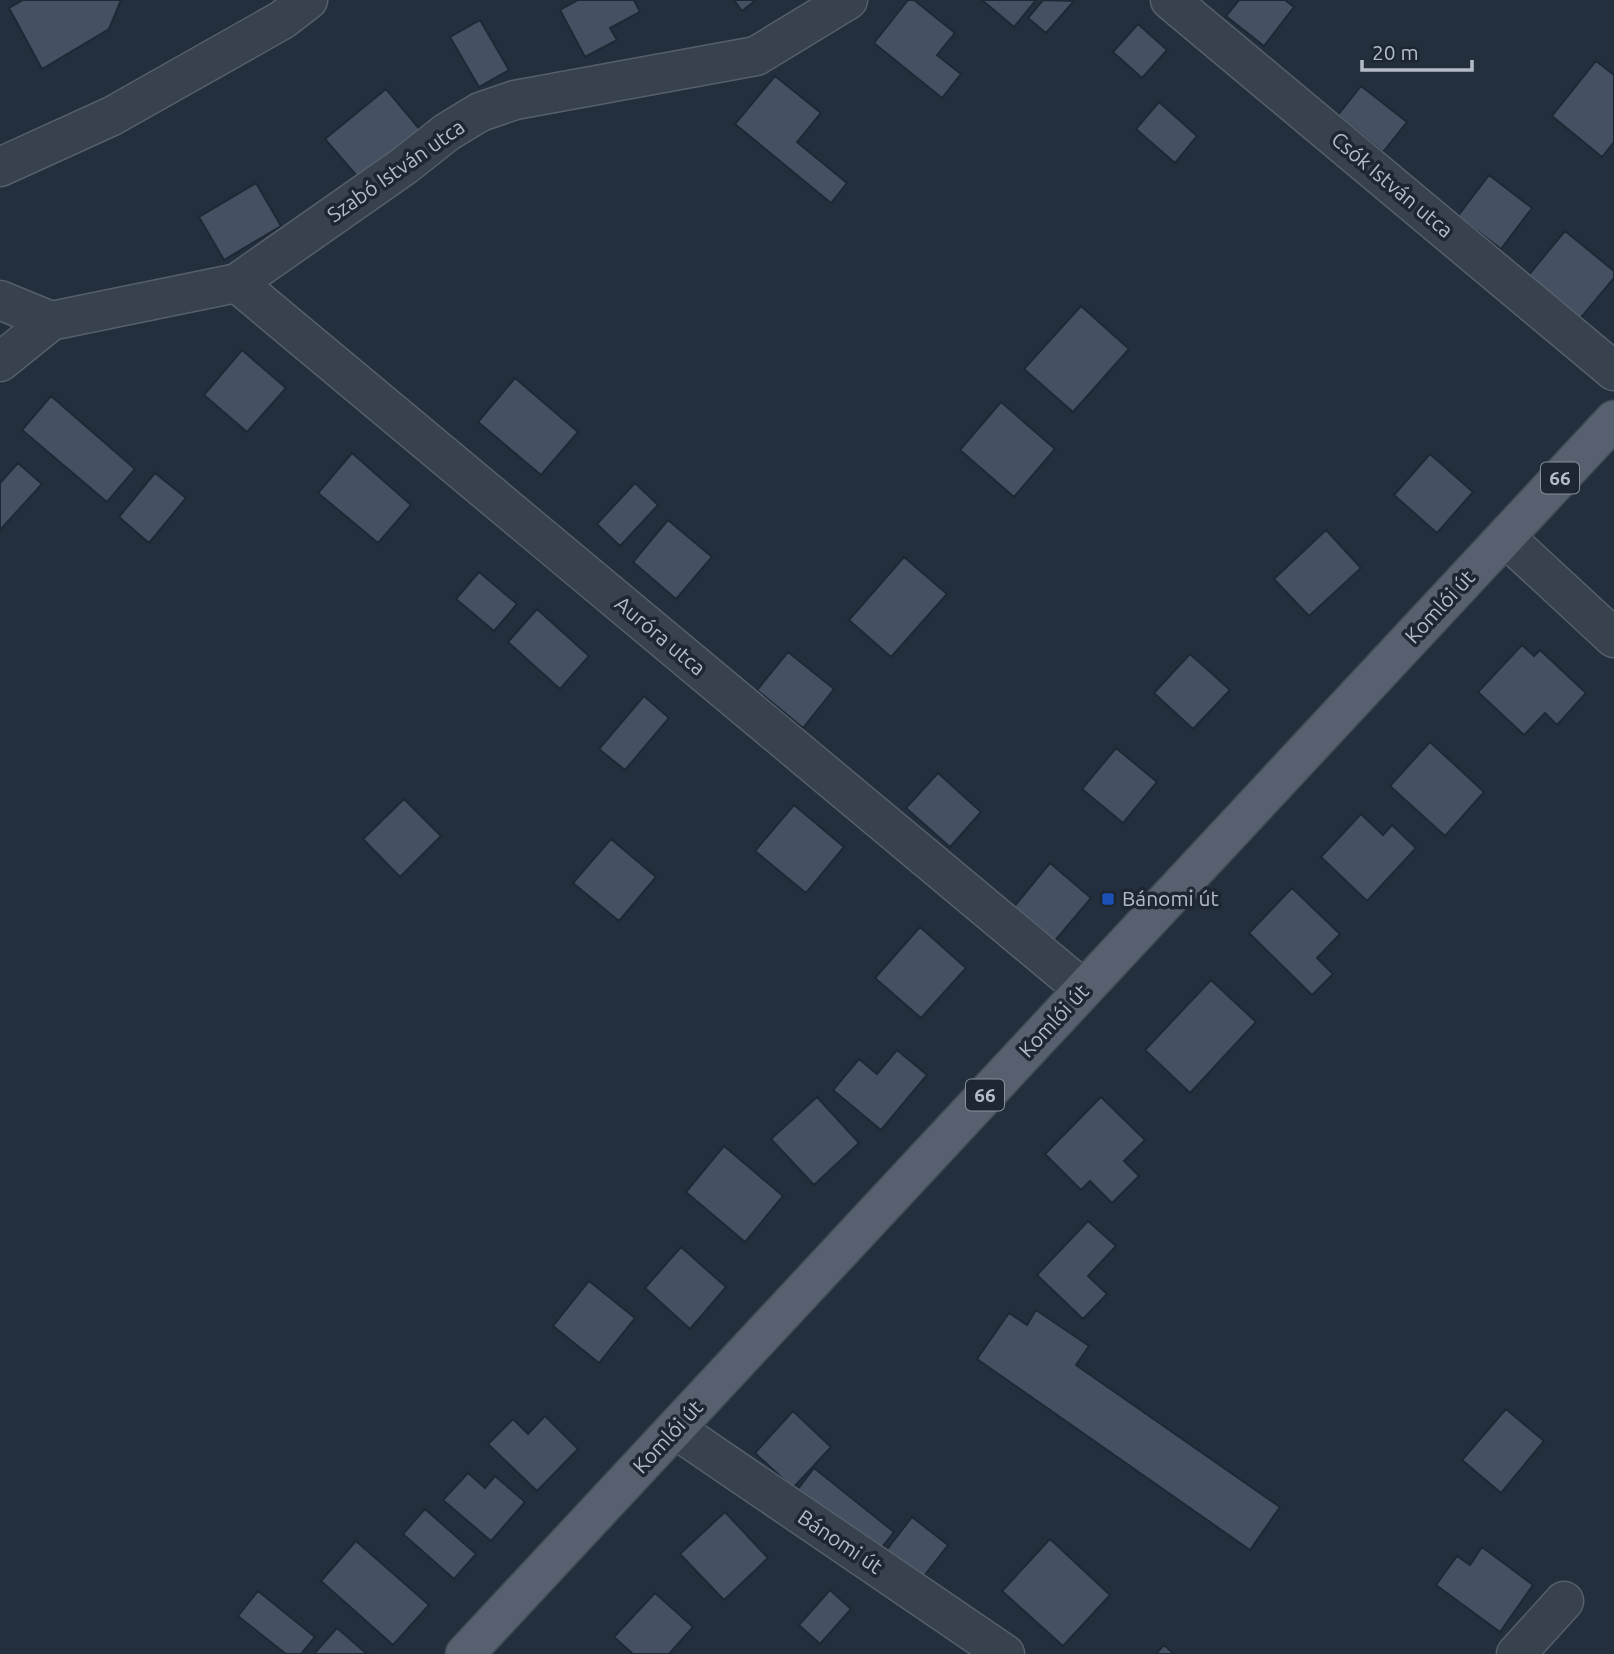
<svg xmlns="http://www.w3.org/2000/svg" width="1614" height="1654" font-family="Ubuntu,sans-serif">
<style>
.building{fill:#455162;stroke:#1f2835;stroke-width:2}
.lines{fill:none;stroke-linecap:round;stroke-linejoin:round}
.minor-casing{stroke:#565f6c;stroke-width:41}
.major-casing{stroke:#414a57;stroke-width:41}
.minor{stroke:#38414e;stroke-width:38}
.major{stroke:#56606e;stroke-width:38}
.transit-dot{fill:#1a4fb4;stroke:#1d2633;stroke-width:2.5}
.labels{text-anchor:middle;stroke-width:7;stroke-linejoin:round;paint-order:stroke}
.shield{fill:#1d2633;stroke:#878f9c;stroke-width:2}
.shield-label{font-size:19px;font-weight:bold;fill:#b4bcc9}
.street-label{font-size:21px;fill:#b4bcc9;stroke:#1d2633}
.poi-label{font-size:21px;fill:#b4bcc9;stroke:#1d2633;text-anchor:start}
</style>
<rect width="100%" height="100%" fill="#242f3e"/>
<!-- building -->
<path class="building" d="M 23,0 L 121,0 L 109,29 L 42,69 L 9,8 Z
M 578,0 L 634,0 L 640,12 L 610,28 L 617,40 L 585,57 L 560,10 Z
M 734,0 L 756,0 L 742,11 Z
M 908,0 L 914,0 L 955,33 L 937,55 L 961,74 L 942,98 L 874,43 Z
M 982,0 L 1036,0 L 1014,27 Z
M 1043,0 L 1074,1 L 1046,33 L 1028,18 Z
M 1239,0 L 1285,0 L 1294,7 L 1264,46 L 1226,16 Z
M 480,20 L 509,70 L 479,87 L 450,37 Z
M 1138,24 L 1167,50 L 1142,78 L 1113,52 Z
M 1596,61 L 1614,75 L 1614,142 L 1602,157 L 1552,116 Z
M 775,76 L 821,113 L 797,142 L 847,183 L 831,203 L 735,124 Z
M 1361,86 L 1407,122 L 1383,152 L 1338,115 Z
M 386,89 L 422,132 L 362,182 L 325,139 Z
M 1159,102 L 1197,136 L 1175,163 L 1136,129 Z
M 1489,175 L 1532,208 L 1501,249 L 1458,216 Z
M 256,183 L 281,226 L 224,260 L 199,217 Z
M 1565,231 L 1614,271 L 1614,278 L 1579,320 L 1527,277 Z
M 1081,306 L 1129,349 L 1073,412 L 1024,369 Z
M 242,350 L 286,388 L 247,432 L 204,395 Z
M 515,378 L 578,432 L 541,475 L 478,422 Z
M 51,396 L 135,469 L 107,502 L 22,430 Z
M 1001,402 L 1055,449 L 1014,497 L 960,450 Z
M 352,453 L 411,505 L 378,543 L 318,493 Z
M 1430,454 L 1473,492 L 1437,533 L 1394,495 Z
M 18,463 L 42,484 L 0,530 L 0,483 Z
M 155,473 L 186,498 L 149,543 L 119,517 Z
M 635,483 L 658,505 L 620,546 L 597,524 Z
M 668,520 L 712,557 L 676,599 L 633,562 Z
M 1326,530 L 1361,568 L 1309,616 L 1274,579 Z
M 904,557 L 947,594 L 891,657 L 849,620 Z
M 479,572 L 517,604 L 494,631 L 456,599 Z
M 537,609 L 589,656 L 560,689 L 508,642 Z
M 1522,645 L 1534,656 L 1540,650 L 1586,693 L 1557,725 L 1545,713 L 1524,735 L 1478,692 Z
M 788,652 L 834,689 L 803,728 L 757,690 Z
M 1190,654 L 1230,690 L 1193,729 L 1154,693 Z
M 644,696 L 669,718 L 625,770 L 599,749 Z
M 1430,742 L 1484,792 L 1445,836 L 1390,786 Z
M 1116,748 L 1157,782 L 1123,823 L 1082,789 Z
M 938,773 L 981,812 L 950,847 L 906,808 Z
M 404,799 L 441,836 L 400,877 L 363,839 Z
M 794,805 L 844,847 L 806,893 L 755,851 Z
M 1361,814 L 1383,835 L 1392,825 L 1416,848 L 1367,901 L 1321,857 Z
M 611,839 L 656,877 L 619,921 L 573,883 Z
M 1050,863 L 1091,898 L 1053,943 L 1013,908 Z
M 1292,888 L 1340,934 L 1317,958 L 1333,974 L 1312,995 L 1249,933 Z
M 920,927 L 966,968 L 921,1018 L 875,978 Z
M 1211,980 L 1256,1022 L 1190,1093 L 1145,1050 Z
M 897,1050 L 927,1075 L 881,1130 L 833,1090 L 859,1059 L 877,1074 Z
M 817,1097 L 859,1143 L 814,1185 L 771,1139 Z
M 1101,1097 L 1145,1140 L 1124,1161 L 1139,1176 L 1112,1203 L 1090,1181 L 1081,1190 L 1045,1154 Z
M 724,1146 L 783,1196 L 745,1242 L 686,1192 Z
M 1088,1221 L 1116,1246 L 1088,1276 L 1107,1294 L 1083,1319 L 1037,1275 Z
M 681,1247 L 726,1287 L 690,1329 L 645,1288 Z
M 589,1281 L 635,1318 L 599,1363 L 553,1326 Z
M 1036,1310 L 1089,1346 L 1076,1365 L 1280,1507 L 1250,1550 L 977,1359 L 1009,1313 L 1027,1325 Z
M 1506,1409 L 1544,1441 L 1501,1493 L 1462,1460 Z
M 793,1411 L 831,1447 L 793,1488 L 755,1453 Z
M 545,1416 L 578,1449 L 537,1491 L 488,1444 L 513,1419 L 528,1434 Z
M 814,1468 L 894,1532 L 878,1552 L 798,1489 Z
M 468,1473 L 485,1488 L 495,1476 L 525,1502 L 491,1541 L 443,1500 Z
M 425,1509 L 476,1554 L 454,1579 L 403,1534 Z
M 725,1512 L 768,1558 L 724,1600 L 680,1554 Z
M 912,1517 L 948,1545 L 921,1580 L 885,1552 Z
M 1050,1539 L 1110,1595 L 1063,1646 L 1002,1591 Z
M 356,1541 L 429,1605 L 393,1645 L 321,1581 Z
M 1482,1547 L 1533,1585 L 1500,1632 L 1436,1585 L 1457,1556 L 1470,1565 Z
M 830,1590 L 851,1609 L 820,1644 L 799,1625 Z
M 258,1591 L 315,1637 L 301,1654 L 286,1654 L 238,1616 Z
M 655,1593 L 693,1627 L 669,1654 L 633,1654 L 614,1637 Z
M 337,1628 L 367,1654 L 314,1654 Z
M 1164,1645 L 1174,1654 L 1156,1654 Z"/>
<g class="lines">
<defs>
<path id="minor" d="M 1170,0 L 1614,371
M 0,167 L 112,116 L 282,20 L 308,0
M 237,283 L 1083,989
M 0,300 L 51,321
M 0,362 L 51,321 L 237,283 L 404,166 L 447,132 L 480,112 L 515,100 L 756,56 L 848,0
M 1505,537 L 1614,638
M 675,1429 L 1005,1654
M 1516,1654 L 1564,1601"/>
<path id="major" d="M 465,1654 L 1614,420"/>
</defs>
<!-- minor casing -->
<use href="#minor" class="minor-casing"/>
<!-- major casing -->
<use href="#major" class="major-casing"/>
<!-- minor -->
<use href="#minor" class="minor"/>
<!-- major -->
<use href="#major" class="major"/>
</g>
<!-- markers -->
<rect class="transit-dot" x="1101" y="892" width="14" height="14" rx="3.5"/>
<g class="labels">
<!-- shield labels -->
<g class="shield">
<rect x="1541" y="462.5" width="38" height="31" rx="5"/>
<rect x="966" y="1079.5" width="38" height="31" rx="5"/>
</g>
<g class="shield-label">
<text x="1560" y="485">66</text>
<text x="985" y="1102">66</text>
</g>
<!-- street labels -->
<g class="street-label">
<text transform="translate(396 171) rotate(-35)" y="7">Szabó István utca</text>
<text transform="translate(1392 185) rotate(40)" y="7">Csók István utca</text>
<text transform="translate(1440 607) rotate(-47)" y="7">Komlói út</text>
<text transform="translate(660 636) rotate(40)" y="7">Auróra utca</text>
<text transform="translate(1054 1021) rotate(-47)" y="7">Komlói út</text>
<text transform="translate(668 1437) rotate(-47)" y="7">Komlói út</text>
<text transform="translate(840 1542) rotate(34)" y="7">Bánomi út</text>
</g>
<!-- poi labels -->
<g class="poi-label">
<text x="1122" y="906">Bánomi út</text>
</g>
</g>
<!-- scale -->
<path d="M1362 60v10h110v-10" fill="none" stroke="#b4bcc9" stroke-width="3.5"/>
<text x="1372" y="60" font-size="21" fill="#b4bcc9" stroke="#1d2633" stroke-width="5" paint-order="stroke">20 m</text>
</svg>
